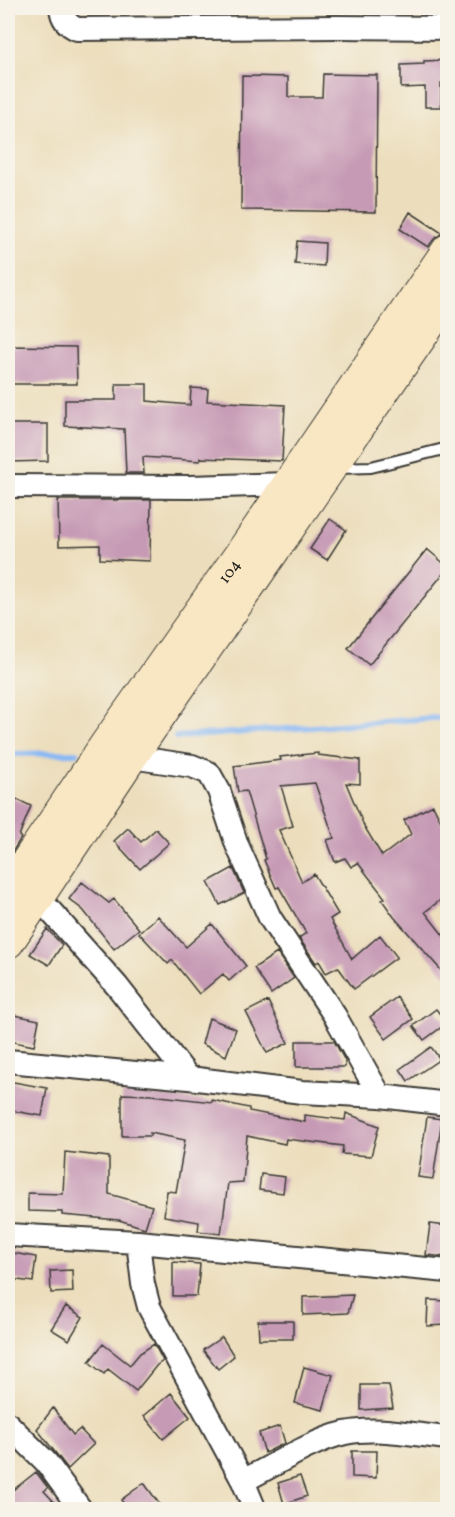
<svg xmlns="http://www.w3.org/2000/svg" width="455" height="1517" font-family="Vollkorn,serif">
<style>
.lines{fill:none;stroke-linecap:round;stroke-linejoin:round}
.stream{stroke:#88b8f4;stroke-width:6}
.building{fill:#c69ab5}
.lane-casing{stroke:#3b3934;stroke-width:14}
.street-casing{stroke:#3b3934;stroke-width:26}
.secondary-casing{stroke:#3b3934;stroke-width:34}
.lane{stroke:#fff;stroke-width:10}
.street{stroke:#fff;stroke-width:22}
.secondary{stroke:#f9e7c3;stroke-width:32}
.labels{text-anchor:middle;stroke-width:4.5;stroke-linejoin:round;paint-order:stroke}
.street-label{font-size:16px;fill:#1c1c1c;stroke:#f7f3e8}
</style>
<rect width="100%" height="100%" fill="#f7f3e8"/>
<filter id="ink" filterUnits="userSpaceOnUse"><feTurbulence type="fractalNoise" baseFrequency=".0167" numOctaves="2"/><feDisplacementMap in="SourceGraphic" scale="12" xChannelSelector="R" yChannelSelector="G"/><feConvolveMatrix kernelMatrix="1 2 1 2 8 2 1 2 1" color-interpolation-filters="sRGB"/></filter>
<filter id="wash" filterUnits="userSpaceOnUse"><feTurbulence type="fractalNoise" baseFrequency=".008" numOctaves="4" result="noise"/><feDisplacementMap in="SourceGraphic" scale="24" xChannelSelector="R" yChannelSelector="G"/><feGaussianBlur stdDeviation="1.35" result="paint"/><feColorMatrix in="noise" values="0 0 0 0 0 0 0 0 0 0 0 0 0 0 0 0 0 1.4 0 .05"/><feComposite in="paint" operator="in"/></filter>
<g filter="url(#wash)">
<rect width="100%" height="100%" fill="#ecdebc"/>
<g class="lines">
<!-- stream -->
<path class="stream" d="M 176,737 L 448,717
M 8,754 L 77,753"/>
</g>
<g id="blocks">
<!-- building -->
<path class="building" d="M 447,60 L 447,83 L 441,83 L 441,107 L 425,107 L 425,87 L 401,88 L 401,65 L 424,64 L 424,61 Z
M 323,74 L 377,75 L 376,212 L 241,210 L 242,76 L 288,77 L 288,97 L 322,97 Z
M 410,212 L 442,233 L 434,239 L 428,247 L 400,229 Z
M 297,241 L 325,243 L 324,266 L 295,264 Z
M 8,346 L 76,347 L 77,384 L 8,384 Z
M 116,384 L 147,384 L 147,401 L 190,405 L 191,388 L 208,389 L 207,401 L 285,405 L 282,461 L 200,458 L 200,461 L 143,457 L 144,473 L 126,473 L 124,429 L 65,426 L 65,400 L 116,400 Z
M 8,424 L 48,424 L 48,461 L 8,462 Z
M 58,500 L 151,500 L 150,561 L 100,559 L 100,545 L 59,546 Z
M 330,519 L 346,530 L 327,560 L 310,549 Z
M 427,549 L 447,566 L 447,569 L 369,665 L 348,648 Z
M 318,753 L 318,755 L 360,760 L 360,784 L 346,783 L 364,826 L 382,856 L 411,834 L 404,820 L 433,805 L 447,834 L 447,895 L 425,912 L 447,940 L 447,977 L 394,917 L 382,900 L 385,898 L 358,863 L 351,867 L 345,858 L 335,862 L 327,840 L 334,838 L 315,783 L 281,786 L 293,826 L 279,830 L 302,882 L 314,874 L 338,914 L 330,919 L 352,959 L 380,935 L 397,957 L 354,989 L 338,967 L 326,973 L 319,961 L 316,963 L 299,938 L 306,933 L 279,887 L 276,888 L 264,860 L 266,859 L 246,791 L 238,792 L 234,766 L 281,760 L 280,757 Z
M 8,795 L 31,806 L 19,836 L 21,838 L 8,859 Z
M 128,828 L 141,842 L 156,829 L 169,843 L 140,869 L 114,841 Z
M 233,868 L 244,893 L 220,905 L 208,882 Z
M 82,882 L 109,903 L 114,899 L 139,929 L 114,949 L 83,910 L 69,899 Z
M 158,916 L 186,947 L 212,924 L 246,966 L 229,981 L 223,974 L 199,994 L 172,960 L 168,964 L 139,933 Z
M 47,929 L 62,945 L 49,965 L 30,954 Z
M 277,953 L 294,978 L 271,994 L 254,968 Z
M 397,997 L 413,1019 L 386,1039 L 370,1017 Z
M 268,1001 L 288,1043 L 267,1053 L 246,1012 Z
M 436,1009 L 447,1023 L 424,1040 L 413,1026 Z
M 14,1015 L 39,1020 L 34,1046 L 9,1041 Z
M 209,1018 L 236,1029 L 226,1056 L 202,1044 Z
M 296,1041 L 334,1041 L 345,1061 L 345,1067 L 296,1067 Z
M 431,1047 L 440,1059 L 408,1081 L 400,1069 Z
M 8,1081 L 47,1088 L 42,1116 L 8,1110 Z
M 122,1094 L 151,1095 L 212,1102 L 212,1100 L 249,1108 L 249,1111 L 305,1122 L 305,1115 L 345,1120 L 346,1113 L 379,1126 L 371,1156 L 342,1154 L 343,1146 L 286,1139 L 285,1144 L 247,1136 L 243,1182 L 228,1183 L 221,1234 L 198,1231 L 199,1222 L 164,1216 L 167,1191 L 176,1192 L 185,1140 L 150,1133 L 150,1136 L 122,1136 Z
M 427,1117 L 442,1119 L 433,1179 L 418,1177 Z
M 65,1152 L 109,1157 L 109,1194 L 152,1206 L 145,1228 L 119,1220 L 62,1215 L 62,1212 L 28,1211 L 28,1193 L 63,1194 Z
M 261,1174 L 285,1177 L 283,1193 L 259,1190 Z
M 430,1224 L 447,1226 L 447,1257 L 426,1255 Z
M 13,1253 L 36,1257 L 33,1282 L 10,1279 Z
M 173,1262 L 200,1264 L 197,1296 L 173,1296 Z
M 72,1270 L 73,1292 L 51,1293 L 50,1271 Z
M 353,1295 L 348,1313 L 303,1315 L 303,1297 Z
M 428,1300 L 447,1301 L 447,1325 L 427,1326 Z
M 66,1306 L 83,1317 L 69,1340 L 51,1329 Z
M 258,1321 L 293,1321 L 293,1339 L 259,1339 Z
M 222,1337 L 234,1356 L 218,1369 L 203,1350 Z
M 103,1344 L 130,1365 L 140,1353 L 154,1344 L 163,1361 L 157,1365 L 136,1391 L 108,1369 L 104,1374 L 89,1362 Z
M 304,1367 L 333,1375 L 323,1410 L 295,1403 Z
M 361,1385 L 389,1385 L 393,1408 L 361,1410 Z
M 171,1393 L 190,1417 L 163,1439 L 144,1416 Z
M 53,1408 L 73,1435 L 80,1429 L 94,1444 L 68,1469 L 37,1429 Z
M 280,1426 L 285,1443 L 265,1453 L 259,1433 Z
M 352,1451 L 377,1451 L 376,1478 L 352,1477 Z
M 36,1472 L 48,1488 L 44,1491 L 61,1509 L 8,1509 L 8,1494 Z
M 300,1476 L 307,1496 L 284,1504 L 278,1483 Z
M 144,1483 L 163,1509 L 128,1509 L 121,1500 Z"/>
</g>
</g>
<g filter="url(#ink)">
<use href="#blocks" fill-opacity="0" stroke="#3b3934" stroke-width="1.5"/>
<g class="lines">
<defs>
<path id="lane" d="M 338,468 L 371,467 L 448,448"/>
<path id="street" d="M 61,8 C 62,18 67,25 77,29 L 336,27 L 448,28
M 8,486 L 190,487 L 288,484
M 120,750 L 131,757 L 192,766 L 209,773 L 219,791 L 237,845 L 270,918 L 335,1016 L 380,1096
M 38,897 L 117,986 L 189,1078
M 8,1061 L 189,1078 L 302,1092 L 380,1096 L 448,1104
M 8,1235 L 138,1242 L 143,1284 L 149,1307 L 243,1481 L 255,1510
M 138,1242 L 448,1271
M 8,1424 L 46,1462 L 81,1510
M 243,1481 C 273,1466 313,1440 345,1433 C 377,1426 415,1435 448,1438"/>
<g id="secondary">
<path id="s1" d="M 8,890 L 107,743 L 249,542 L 448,250"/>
<path d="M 8,942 L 131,757 L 448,297"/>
</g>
</defs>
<!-- lane casing -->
<use href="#lane" class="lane-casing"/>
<!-- street casing -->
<use href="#street" class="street-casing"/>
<!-- secondary casing -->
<use href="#secondary" class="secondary-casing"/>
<!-- lane -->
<use href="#lane" class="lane"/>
<!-- street -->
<use href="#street" class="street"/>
<!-- secondary -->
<use href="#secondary" class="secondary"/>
</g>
</g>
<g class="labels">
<!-- street labels -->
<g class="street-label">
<text dy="6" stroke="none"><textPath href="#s1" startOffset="388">104</textPath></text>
</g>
</g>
<!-- margin -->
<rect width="455" height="1517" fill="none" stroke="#f7f3e8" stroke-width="30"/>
</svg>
